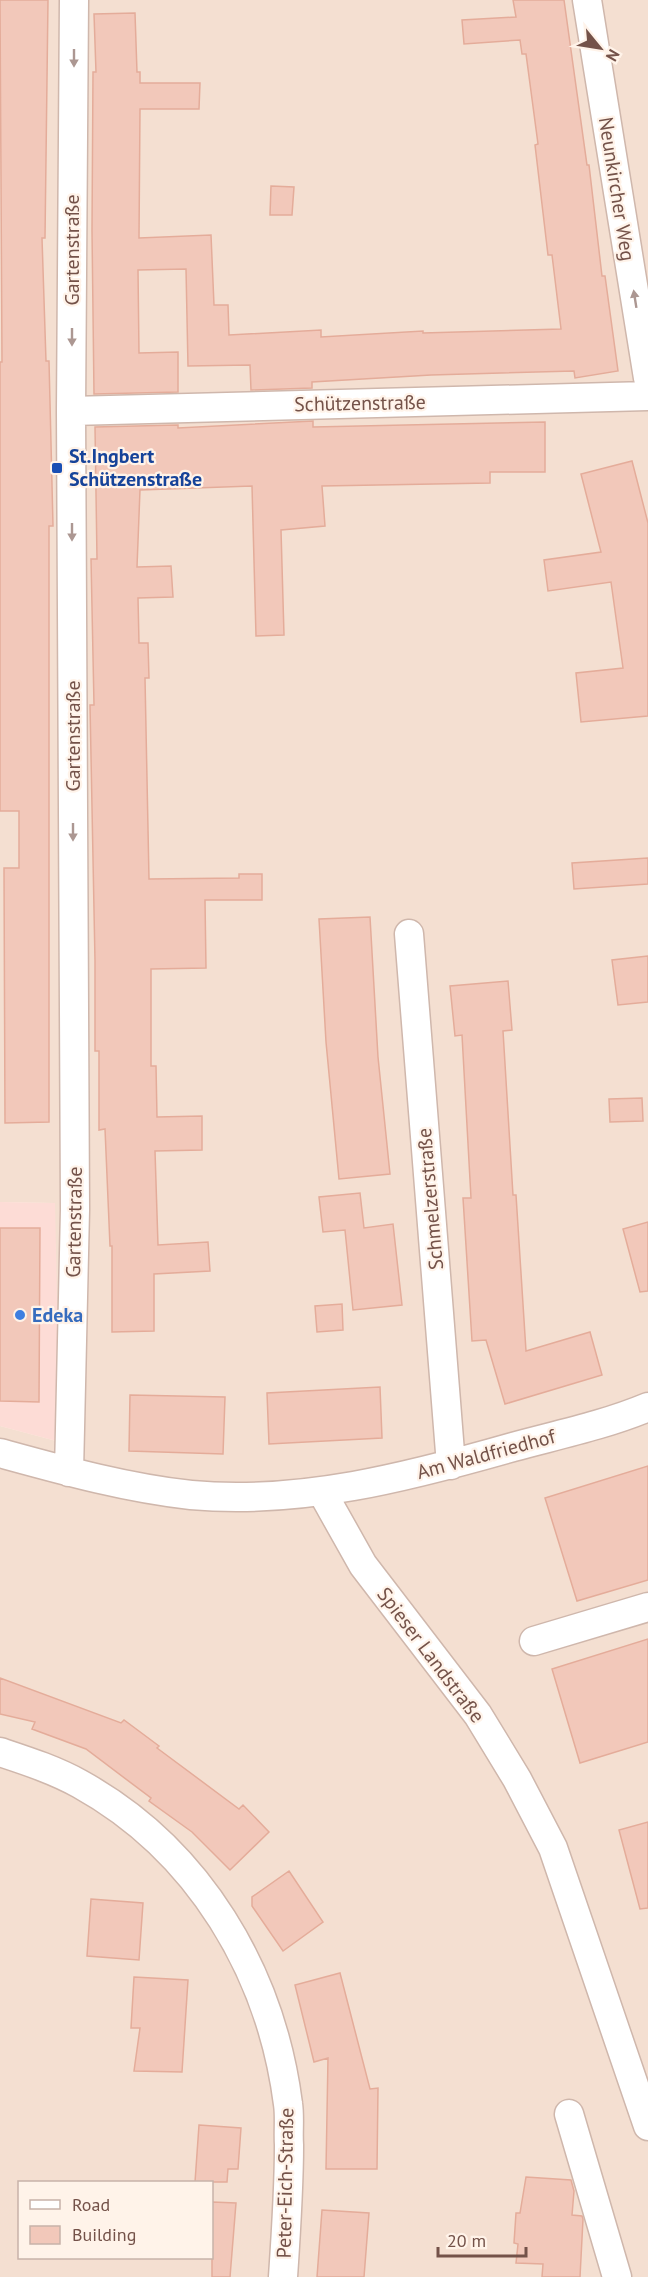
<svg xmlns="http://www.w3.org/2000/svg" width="648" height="2277" font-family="'PT Sans',sans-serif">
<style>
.residential{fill:#f4dfd1;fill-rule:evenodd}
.commercial{fill:#fddcd6}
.building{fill:#f2c8ba;stroke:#e4ac9a;stroke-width:1.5}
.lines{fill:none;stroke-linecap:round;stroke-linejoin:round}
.minor-casing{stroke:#cfb7ac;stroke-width:31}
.minor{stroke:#fff;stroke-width:28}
.oneway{fill:#ac9792}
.transit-dot{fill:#1a4fb4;stroke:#fff3e9;stroke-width:2}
.shop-dot{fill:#3f7fe0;stroke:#fff3e9;stroke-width:2}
.labels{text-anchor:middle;stroke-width:4.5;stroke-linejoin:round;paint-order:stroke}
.street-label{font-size:20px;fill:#745249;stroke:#fff3e9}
.transit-label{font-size:20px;font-weight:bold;fill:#164399;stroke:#fff3e9;text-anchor:start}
.shop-label{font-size:20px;font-weight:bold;fill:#366cbe;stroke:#fff3e9;text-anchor:start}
</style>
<rect width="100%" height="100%" fill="#fcefe2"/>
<!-- residential -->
<path class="residential" d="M 0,0 L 648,0 L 648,2277 L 0,2277 L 0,1426 L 60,1442 L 54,1203 L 0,1202 ZM 20,2182 L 212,2182 L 212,2258 L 20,2258 Z"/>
<!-- commercial -->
<path class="commercial" d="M 0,1202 L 55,1203 L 60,1442 L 0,1426 Z"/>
<!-- building -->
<path class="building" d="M 0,0 L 48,0 L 45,238 L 42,238 L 46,361 L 49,361 L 53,526 L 49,526 L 49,1122 L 5,1123 L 4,868 L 19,868 L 19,811 L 0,811 L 0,362 L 2,362 Z
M 513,0 L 564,0 L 587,165 L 589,165 L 602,276 L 605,276 L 618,371 L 575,378 L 574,371 L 431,375 L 312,382 L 312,388 L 251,390 L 250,365 L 188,366 L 186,269 L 138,270 L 139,353 L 178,352 L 178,392 L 94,394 L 92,231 L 93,72 L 96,72 L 94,14 L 135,13 L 137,72 L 140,72 L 140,83 L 200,83 L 199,109 L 140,109 L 139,238 L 211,235 L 214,305 L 228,305 L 229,335 L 321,330 L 321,337 L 423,331 L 423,333 L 561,329 L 552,255 L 548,255 L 535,145 L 538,144 L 526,54 L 522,54 L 520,40 L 464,44 L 462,20 L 516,17 Z
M 271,186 L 294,187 L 292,215 L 270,215 Z
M 313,421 L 313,427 L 545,422 L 545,472 L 490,472 L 490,483 L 322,486 L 325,526 L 281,530 L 284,635 L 256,636 L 252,486 L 140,490 L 137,567 L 171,566 L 173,597 L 138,598 L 139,643 L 148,643 L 149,678 L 145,678 L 149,879 L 239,878 L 239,874 L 262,874 L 262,900 L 205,900 L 206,968 L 151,969 L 151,1066 L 156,1066 L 157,1117 L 202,1116 L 202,1150 L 155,1151 L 158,1245 L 208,1242 L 210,1271 L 154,1274 L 154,1331 L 112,1332 L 112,1246 L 110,1246 L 105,1129 L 99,1130 L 99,1051 L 95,1051 L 95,961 L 90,705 L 94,705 L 91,559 L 97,559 L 95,427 L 178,425 L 178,428 Z
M 632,461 L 648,523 L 648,716 L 581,722 L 576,673 L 623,668 L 611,582 L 548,591 L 544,560 L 601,552 L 581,474 Z
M 648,858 L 648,884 L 574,889 L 572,863 Z
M 370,917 L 378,1057 L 390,1174 L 339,1179 L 326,1042 L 319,919 Z
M 648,956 L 648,1002 L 618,1005 L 612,960 Z
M 508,981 L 512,1030 L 503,1031 L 513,1195 L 516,1195 L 526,1351 L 590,1332 L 602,1375 L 505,1404 L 486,1340 L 472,1341 L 463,1198 L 471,1198 L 462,1035 L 455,1036 L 450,986 Z
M 642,1098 L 643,1121 L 610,1122 L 609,1099 Z
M 360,1193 L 364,1228 L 393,1224 L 402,1305 L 353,1310 L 345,1230 L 323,1232 L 319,1197 Z
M 648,1222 L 648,1291 L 640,1292 L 623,1229 Z
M 0,1228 L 40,1228 L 39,1402 L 0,1401 Z
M 342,1304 L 343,1330 L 317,1332 L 315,1306 Z
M 380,1387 L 382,1438 L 269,1444 L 267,1393 Z
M 130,1395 L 225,1397 L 223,1454 L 129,1451 Z
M 648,1466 L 648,1580 L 577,1601 L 545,1498 Z
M 648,1639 L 648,1742 L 580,1763 L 552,1669 Z
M 0,1678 L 121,1723 L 124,1720 L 159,1746 L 157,1748 L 239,1809 L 243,1805 L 269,1832 L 230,1870 L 192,1832 L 149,1801 L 151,1798 L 86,1749 L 32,1729 L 35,1722 L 0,1714 Z
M 648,1822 L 648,1908 L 640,1909 L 619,1830 Z
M 289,1871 L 323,1922 L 283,1951 L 252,1906 L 252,1897 Z
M 91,1899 L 143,1903 L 139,1960 L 87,1956 Z
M 340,1973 L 370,2089 L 378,2088 L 377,2169 L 326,2169 L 328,2058 L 314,2062 L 295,1985 Z
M 134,1977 L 188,1980 L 182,2072 L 134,2071 L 140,2028 L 131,2028 Z
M 199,2125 L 241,2128 L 238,2169 L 228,2169 L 227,2182 L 195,2182 Z
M 526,2177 L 571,2180 L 574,2191 L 572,2215 L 582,2216 L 583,2219 L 580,2277 L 542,2277 L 543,2264 L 516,2263 L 518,2244 L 514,2243 L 516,2213 L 520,2213 Z
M 212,2202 L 236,2203 L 230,2277 L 212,2277 Z
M 322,2210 L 369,2213 L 364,2277 L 317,2277 Z"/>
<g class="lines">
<defs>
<path id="minor" d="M 587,0 L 648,378
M 71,411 L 648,396
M 409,934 L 451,1465
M 0,1453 C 62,1470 126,1488 191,1495 C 300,1505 408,1477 513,1447 C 557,1435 605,1425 648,1407
M 69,1472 L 75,1210 L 71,411 L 74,0
M 322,1492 L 363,1565 L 478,1715 L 517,1779 L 553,1848 L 648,2126
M 534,1641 L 648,1607
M 0,1752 C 27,1761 55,1770 80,1784 C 199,1850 271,1972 288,2104 C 290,2117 288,2132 289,2145 C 289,2189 286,2233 283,2277
M 569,2114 L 617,2277"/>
</defs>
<!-- minor casing -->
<use href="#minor" class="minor-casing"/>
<!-- minor -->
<use href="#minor" class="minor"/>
</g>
<!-- one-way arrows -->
<defs><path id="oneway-solid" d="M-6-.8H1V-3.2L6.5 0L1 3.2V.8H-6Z" transform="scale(1.5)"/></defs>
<g class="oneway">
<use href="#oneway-solid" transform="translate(74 58) rotate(90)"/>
<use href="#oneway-solid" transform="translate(635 299) rotate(-99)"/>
<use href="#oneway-solid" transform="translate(72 337) rotate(90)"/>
<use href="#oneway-solid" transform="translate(72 532) rotate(90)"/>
<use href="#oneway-solid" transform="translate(73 832) rotate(90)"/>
</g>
<!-- markers -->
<rect class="transit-dot" x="51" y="462" width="12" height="12" rx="3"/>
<circle class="shop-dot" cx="20" cy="1315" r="6"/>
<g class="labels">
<!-- street labels -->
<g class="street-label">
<text transform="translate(617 189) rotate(81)" y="7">Neunkircher Weg</text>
<text transform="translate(72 250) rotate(-90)" y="7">Gartenstraße</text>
<text transform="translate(360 403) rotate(-1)" y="7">Schützenstraße</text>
<text transform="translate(73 736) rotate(-90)" y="7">Gartenstraße</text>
<text transform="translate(430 1199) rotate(-95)" y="7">Schmelzerstraße</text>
<text transform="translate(74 1222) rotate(-89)" y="7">Gartenstraße</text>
<text transform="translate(486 1454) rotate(-15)" y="7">Am Waldfriedhof</text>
<text transform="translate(431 1655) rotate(53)" y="7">Spieser Landstraße</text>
<text transform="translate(285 2183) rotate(-89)" y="7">Peter-Eich-Straße</text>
</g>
<!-- transit labels -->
<g class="transit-label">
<text x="69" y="463">St.Ingbert<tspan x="69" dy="23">Schützenstraße</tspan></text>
</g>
<!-- shop labels -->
<g class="shop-label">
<text x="32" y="1322">Edeka</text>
</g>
</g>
<!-- legend -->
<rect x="18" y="2181" width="195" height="78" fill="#fff3e9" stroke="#c7b3a9" stroke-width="1.5"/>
<rect x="30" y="2200" width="30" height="9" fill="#ffffff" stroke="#c7b3a9" stroke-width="1.5"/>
<text x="72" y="2211" font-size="18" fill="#745249">Road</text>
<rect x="30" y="2226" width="30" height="18" fill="#f2c8ba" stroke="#c7b3a9" stroke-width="1.5"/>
<text x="72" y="2241" font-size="18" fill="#745249">Building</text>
<!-- north arrow -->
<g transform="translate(600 48) rotate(120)" stroke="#fff3e9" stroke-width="4.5" paint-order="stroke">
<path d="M0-4.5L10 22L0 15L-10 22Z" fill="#745249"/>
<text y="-9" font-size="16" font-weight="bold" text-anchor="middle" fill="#745249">N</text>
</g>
<!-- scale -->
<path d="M438 2247v9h88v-9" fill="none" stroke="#745249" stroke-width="3"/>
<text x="447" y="2247" font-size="18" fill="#745249" stroke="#fff3e9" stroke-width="4.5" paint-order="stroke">20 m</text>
</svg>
